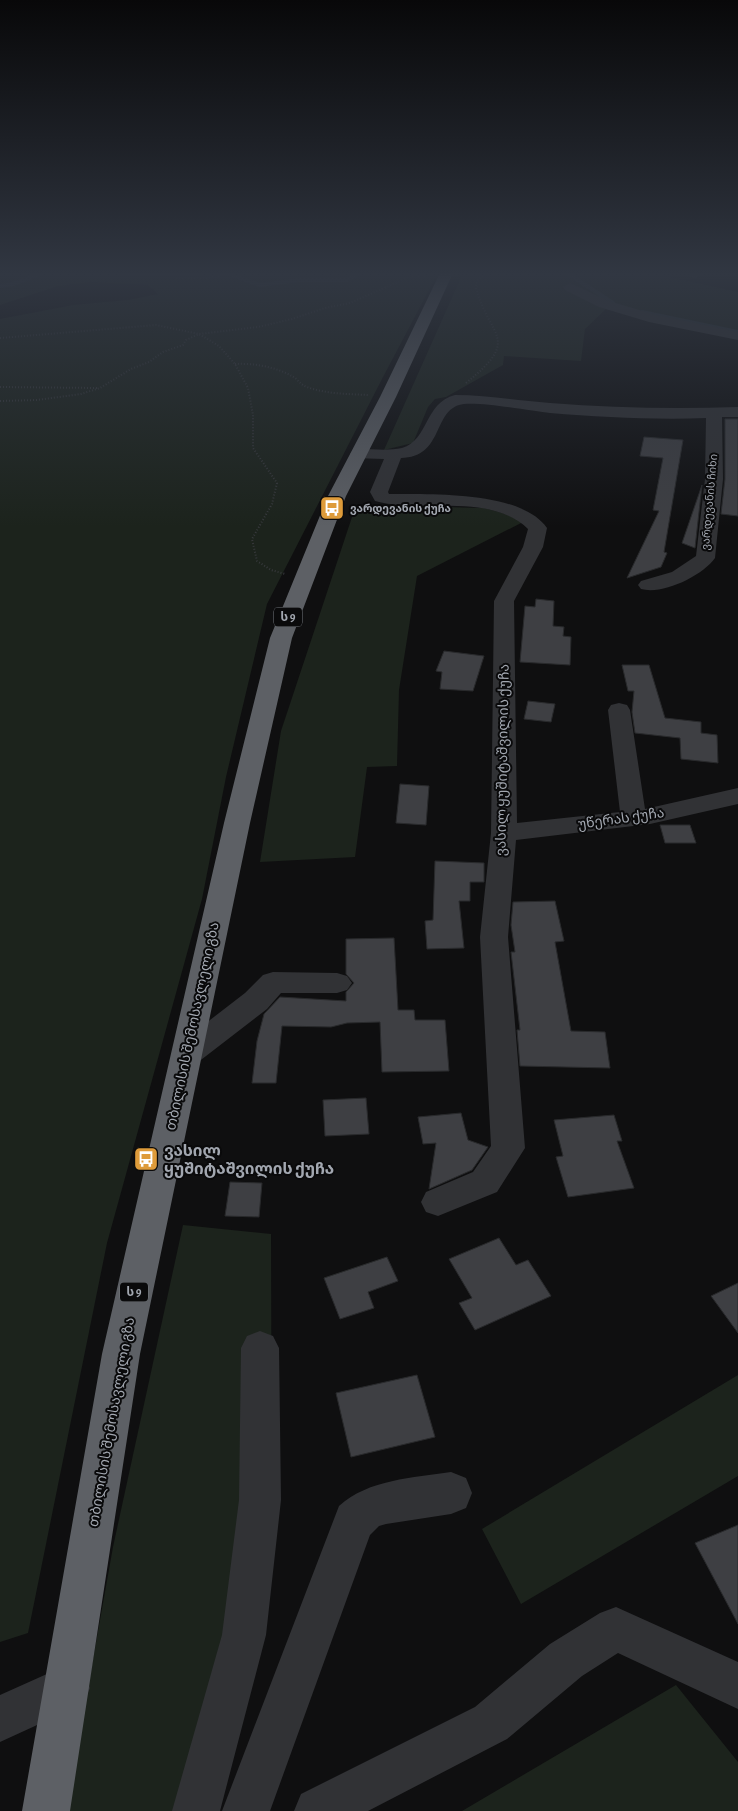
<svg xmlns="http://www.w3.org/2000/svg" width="738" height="1811" font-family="'Alegreya Sans','Noto Sans Georgian',sans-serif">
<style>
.green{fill:#1c231c}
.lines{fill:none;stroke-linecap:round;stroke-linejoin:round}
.stream{stroke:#2a3237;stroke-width:4}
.building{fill:#3e3f43;stroke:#292a2c}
.path{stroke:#37393c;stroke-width:2;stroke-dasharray:1 2;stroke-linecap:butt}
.minor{fill:#313235;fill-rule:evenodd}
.highway{fill:#5d6065;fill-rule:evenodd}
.labels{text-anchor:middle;stroke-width:4;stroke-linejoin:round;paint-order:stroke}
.far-street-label{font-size:11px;fill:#a2a7b0;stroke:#0a0a0b}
.far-poi-label{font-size:11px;font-weight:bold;fill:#a2a7b0;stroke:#0a0a0b;text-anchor:start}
.shield{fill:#0a0a0b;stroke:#74787e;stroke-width:1}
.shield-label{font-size:12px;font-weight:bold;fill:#a2a7b0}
.street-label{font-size:14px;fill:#a2a7b0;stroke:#0a0a0b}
.near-poi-label{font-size:16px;font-weight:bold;fill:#a2a7b0;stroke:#0a0a0b;text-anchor:start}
</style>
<rect width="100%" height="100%" fill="#0f0f10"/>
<!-- green -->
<path class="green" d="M 0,273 L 438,273 L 383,377 L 267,604 L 226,777 L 202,899 L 107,1243 L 28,1633 L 0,1642 L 0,319 L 73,305 L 128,300 L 158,294 L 148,285 L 92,282 L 58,286 L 0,305 Z
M 463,273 L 668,273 L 670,277 L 738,292 L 738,332 L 606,309 L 585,329 L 581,361 L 504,356 L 503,365 L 446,397 L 435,399 L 428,407 L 413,443 L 384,450 Z
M 356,505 L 484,508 L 506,514 L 523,522 L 417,576 L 399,690 L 397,766 L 367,767 L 355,857 L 260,862 L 281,731 Z
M 183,1225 L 271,1234 L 272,1566 L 206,1811 L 66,1811 L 113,1547 Z
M 738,1375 L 738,1476 L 521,1604 L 482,1529 Z
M 676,1685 L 738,1762 L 738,1811 L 462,1811 Z"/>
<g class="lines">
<!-- stream -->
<path class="stream" d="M 125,273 L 197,273
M 219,273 L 229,274 L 260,285 L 298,280 L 347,280 L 359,273
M 567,273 L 613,303
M 0,286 L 13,284 L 43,273
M 642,312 L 738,332"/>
</g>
<!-- building -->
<path class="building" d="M 725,419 L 738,419 L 738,516 L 721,514 L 725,479 Z
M 644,437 L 683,440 L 664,552 L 667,553 L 661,567 L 627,578 L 659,511 L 653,510 L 663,458 L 640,456 Z
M 702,485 L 695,548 L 682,543 Z
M 536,599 L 554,601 L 553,626 L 564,627 L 563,636 L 571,637 L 570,665 L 520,662 L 525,606 L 535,607 Z
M 444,651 L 484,656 L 473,691 L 440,689 L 442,672 L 436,671 Z
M 622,665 L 649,665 L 665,718 L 701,722 L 701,733 L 717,735 L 718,763 L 681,759 L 680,738 L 635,733 L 632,712 L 634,691 L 628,691 Z
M 528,701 L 555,704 L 551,722 L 524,719 Z
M 400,784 L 429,786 L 426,825 L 396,823 Z
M 660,825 L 690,825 L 696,843 L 665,843 Z
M 435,861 L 484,863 L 484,882 L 470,882 L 470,901 L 459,901 L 464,948 L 427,949 L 425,921 L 433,920 Z
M 555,901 L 564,941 L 555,942 L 571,1031 L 605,1032 L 610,1068 L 520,1066 L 517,1030 L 520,1030 L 511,952 L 515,952 L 511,925 L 513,902 Z
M 394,938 L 398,1010 L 414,1010 L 415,1020 L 445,1020 L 449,1071 L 382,1072 L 380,1022 L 347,1023 L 331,1027 L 282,1026 L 276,1083 L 252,1083 L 257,1041 L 264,1014 L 280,997 L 346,1001 L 346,992 L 354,983 L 346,974 L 346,939 Z
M 366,1098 L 369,1134 L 325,1136 L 323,1100 Z
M 461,1113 L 468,1140 L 488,1147 L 472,1170 L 429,1189 L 436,1143 L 423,1144 L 418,1117 Z
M 614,1115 L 622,1141 L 617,1141 L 634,1188 L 568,1197 L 556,1157 L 563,1156 L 554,1120 Z
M 230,1182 L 262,1183 L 259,1217 L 225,1216 Z
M 499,1238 L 516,1265 L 528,1260 L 551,1296 L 475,1330 L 459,1303 L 472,1298 L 449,1259 Z
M 387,1257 L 398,1281 L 368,1292 L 374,1308 L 340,1319 L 324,1278 Z
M 738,1283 L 738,1333 L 711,1296 Z
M 417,1375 L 435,1437 L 351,1457 L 336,1393 Z
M 738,1525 L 738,1624 L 695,1543 Z"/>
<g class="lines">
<!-- path -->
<path class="path" d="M 552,273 L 560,276
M 176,278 L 208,278 L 235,273
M 0,338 L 156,325 L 199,334 L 219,346 L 235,364 L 248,388 L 253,415 L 253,448 L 277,483 L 272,504 L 252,539 L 257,561 L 271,570 L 285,574
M 235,364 C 254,363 278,367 295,378 C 299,381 301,385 307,387 C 326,394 348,394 368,395
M 466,383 C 522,338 490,339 476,288 L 477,281 L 485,273
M 0,387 L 97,388
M 0,401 L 37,400 L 81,394 L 100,388 L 131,369 L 149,362 L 163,352 L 183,345 L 186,340 L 199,334 L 258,327 L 292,319 L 325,308 L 350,303 L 412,276 L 425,276 L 425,274"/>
<!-- minor -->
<path class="minor" d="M 689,273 L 704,273 L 695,278 L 690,277 Z
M 570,283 L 609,301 L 656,315 L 738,332 L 738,340 L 649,322 L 599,307 L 565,290 L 563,287 Z
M 455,395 C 487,395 518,401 550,403 C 613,408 676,409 738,407 L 738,417 L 722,417 L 723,479 L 715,558 C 702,576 663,595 641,589 L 638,585 L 641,581 L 672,572 L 696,556 L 705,479 L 706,418 C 655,420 601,417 550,413 C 532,411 473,400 459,405 C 433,413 443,457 401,458 L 388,492 L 389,494 C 430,494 522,491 547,528 L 543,547 L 514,601 L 517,823 L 620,812 L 608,710 L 611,705 L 619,703 L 627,705 L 630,710 L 645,809 L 738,788 L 738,804 L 650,824 L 516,840 L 508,937 L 525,1148 L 497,1192 L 438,1216 L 426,1212 L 421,1202 L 426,1192 L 473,1172 L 491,1146 L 480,937 L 491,833 L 494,601 L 523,547 L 528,529 C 490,492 421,514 375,501 L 370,492 L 384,459 L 353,458 L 350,454 L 353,450 L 359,449 C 372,449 389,451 402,448 C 429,440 424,403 455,395 Z
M 273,972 L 337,973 L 347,976 L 352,983 L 347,990 L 337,993 L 281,993 L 267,1009 L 197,1063 L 186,1067 L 175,1063 L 171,1055 L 175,1047 L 245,993 L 263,975 Z
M 260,1331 L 273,1336 L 279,1348 L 281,1500 L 266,1635 L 220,1811 L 172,1811 L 222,1635 L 239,1500 L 241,1348 L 247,1336 Z
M 451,1472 L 466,1478 L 472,1493 L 466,1508 L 451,1514 L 386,1524 L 379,1526 L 370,1535 L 270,1811 L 222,1811 L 339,1506 C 369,1479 413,1478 451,1472 Z
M 616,1607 L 738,1662 L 738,1709 L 618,1653 L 582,1676 L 507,1739 L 368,1811 L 294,1811 L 301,1794 L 475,1707 L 550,1644 L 600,1613 Z
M 67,1665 L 83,1672 L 90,1688 L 83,1704 L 0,1742 L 0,1695 Z"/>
<!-- highway -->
<path class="highway" d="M 440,273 L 453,273 L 396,397 L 346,496 L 292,638 L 250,823 L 140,1354 L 70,1811 L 22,1811 L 102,1354 L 224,823 L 270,638 L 328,496 L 380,397 Z"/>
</g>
<!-- sky -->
<linearGradient id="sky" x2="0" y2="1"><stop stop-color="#080809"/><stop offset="0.52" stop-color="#313742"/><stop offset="1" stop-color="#313742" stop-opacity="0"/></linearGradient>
<rect width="738" height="527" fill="url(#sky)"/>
<!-- icons -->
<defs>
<symbol id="bus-square" viewBox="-11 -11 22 22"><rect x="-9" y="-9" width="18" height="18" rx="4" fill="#de9b3a" stroke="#0a0a0b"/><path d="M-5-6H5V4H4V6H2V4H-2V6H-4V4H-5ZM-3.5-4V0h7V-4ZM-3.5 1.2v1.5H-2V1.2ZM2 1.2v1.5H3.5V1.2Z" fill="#fff"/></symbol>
</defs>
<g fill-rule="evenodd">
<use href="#bus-square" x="318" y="494" width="28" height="28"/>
<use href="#bus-square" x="132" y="1145" width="28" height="28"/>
</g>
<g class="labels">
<!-- far-street labels -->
<g class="far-street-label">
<text transform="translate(709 502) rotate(-85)" y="4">ვარდევანის ჩიხი</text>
</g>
<!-- far-poi labels -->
<g class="far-poi-label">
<text x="350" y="512">ვარდევანის ქუჩა</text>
</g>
<!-- shield labels -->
<g class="shield">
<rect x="274" y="607.5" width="28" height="19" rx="4"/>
<rect x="120" y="1282.5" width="28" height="19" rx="4"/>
</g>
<g class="shield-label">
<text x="288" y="621">ს 9</text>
<text x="134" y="1296">ს 9</text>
</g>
<!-- street labels -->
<g class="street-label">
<text transform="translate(502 760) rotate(-89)" y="5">ვასილ ყუშიტაშვილის ქუჩა</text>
<text transform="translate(621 818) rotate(-8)" y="5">უწერას ქუჩა</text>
<text transform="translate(192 1026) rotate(-78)" y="5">თბილისის შემოსავლელი გზა</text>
<text transform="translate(111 1422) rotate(-80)" y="5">თბილისის შემოსავლელი გზა</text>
</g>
<!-- near-poi labels -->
<g class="near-poi-label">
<text x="164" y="1156">ვასილ<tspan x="164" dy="18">ყუშიტაშვილის ქუჩა</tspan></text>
</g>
</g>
</svg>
